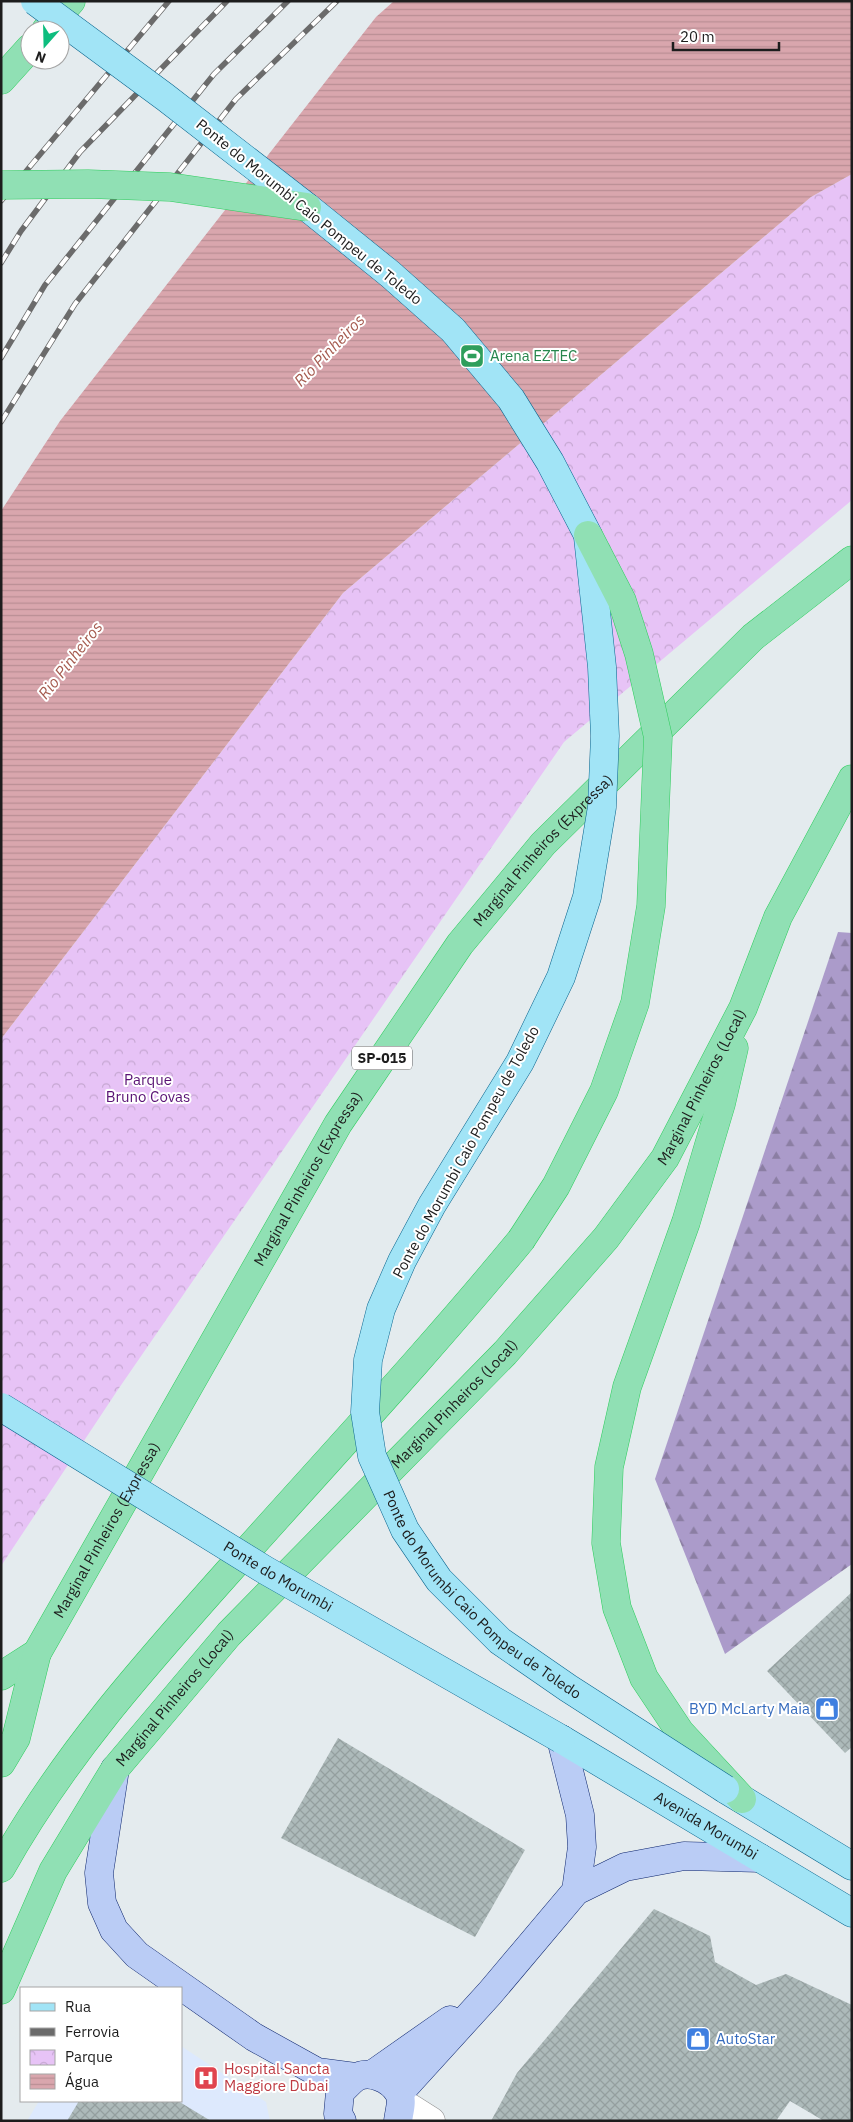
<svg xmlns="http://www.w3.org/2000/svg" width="853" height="2122" font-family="'IBM Plex Sans',sans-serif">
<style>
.education{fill:#dde9fd}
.forest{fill:url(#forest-firs)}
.park{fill:url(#park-crowns)}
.water{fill:url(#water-rules)}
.building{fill:url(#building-cross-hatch)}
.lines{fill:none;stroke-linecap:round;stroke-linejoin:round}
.street-casing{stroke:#949494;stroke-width:29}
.secondary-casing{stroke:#0c246d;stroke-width:29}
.primary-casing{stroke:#09648d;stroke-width:29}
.highway-casing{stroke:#2fcd5e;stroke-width:29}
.street{stroke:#fff;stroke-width:28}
.secondary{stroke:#baccf5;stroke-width:28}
.primary{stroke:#a1e4f6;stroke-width:28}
.highway{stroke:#90e0b4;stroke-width:28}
.rail-casing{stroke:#6b6b6b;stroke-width:5.5}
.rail{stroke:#fff;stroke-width:4;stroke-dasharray:11;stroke-linecap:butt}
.primary-bridge-casing{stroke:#09648d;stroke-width:29;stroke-linecap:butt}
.highway-bridge-casing{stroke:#2fcd5e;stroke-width:29;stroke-linecap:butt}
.primary-bridge{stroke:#a1e4f6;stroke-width:28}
.highway-bridge{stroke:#90e0b4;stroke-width:28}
.labels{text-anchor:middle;stroke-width:4;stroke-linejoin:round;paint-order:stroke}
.shield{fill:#fff;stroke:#616161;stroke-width:1}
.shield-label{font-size:14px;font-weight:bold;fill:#1d1d1d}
.street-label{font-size:15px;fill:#1d1d1d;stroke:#fff}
.leisure-label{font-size:15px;fill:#27864d;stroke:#fff;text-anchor:start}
.park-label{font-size:15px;fill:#591274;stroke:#fff}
.shop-label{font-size:15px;fill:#366cbe;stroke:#fff;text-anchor:end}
.health-label{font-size:15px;fill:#be3a42;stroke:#fff;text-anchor:start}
.water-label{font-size:16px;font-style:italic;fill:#a65c50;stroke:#fff}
</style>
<defs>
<pattern id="forest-firs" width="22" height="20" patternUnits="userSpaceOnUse" patternTransform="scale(1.25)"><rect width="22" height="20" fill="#ab9bca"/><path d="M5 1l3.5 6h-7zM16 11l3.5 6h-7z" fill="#8b7ea3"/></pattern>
<pattern id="park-crowns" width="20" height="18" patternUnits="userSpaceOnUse" patternTransform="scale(1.25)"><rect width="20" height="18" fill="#e7c3f6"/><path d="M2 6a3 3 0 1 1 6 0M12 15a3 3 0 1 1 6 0" fill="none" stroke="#c6a7d2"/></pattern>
<pattern id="water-rules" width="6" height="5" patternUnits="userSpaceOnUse" patternTransform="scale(1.25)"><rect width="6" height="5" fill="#d9a6ad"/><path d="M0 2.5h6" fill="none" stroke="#ba8e94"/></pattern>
<pattern id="building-cross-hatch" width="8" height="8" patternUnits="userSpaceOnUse" patternTransform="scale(1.25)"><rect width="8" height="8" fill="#adbaba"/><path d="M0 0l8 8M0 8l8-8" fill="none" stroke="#949f9f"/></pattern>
</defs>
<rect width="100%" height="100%" fill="#e4ebee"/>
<!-- education -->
<path class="education" d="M 181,2046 L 266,2102 L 270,2121 L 27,2121 L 39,2101 L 181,2101 Z"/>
<!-- forest -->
<path class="forest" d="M 838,932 L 852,933 L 852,1564 L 725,1654 L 655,1479 Z"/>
<!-- park -->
<path class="park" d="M 852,174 L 852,500 L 564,742 L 117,1391 L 1,1566 L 1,1039 L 343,593 L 811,197 Z"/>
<!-- water -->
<path class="water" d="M 394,1 L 852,1 L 852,174 L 811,197 L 343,593 L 1,1039 L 1,511 L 60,421 L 376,17 Z"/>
<!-- building -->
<path class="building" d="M 852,1592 L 852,1747 L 845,1753 L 767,1671 Z
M 338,1738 L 525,1850 L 475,1937 L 281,1838 Z
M 654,1909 L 710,1936 L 715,1962 L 756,1985 L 786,1974 L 852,2005 L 852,2121 L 824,2121 L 790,2101 L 776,2121 L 491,2121 L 517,2073 Z
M 79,2101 L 178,2101 L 211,2121 L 67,2121 Z"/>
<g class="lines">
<defs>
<path id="street" d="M 401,2102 L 431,2121"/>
<path id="secondary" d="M 561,1739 L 580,1815 L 582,1847 L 576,1891
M 115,1769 L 99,1873 L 102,1903 L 114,1930 L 137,1955 L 254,2037 L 317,2072 L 355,2077
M 373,2074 L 450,2020
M 399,2093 L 490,1993 L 576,1891 L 625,1867 L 684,1856 L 760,1858
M 342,2121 L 338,2114 L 340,2092 C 345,2088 349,2082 355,2078 C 369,2069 391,2079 399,2093 C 403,2101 399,2112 398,2121"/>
<g id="primary">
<path d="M 307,207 L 390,274 L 453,330 L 511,399 L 550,462 L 588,535"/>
<path id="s1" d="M 561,1739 L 852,1913"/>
<path d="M 725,1789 L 852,1866"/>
</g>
<g id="highway">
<path d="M 46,30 L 71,1"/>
<path d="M 1,80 L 30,48"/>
<path d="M 734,1048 L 721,1104 L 686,1222 L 627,1387 L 609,1467 L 606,1543 L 617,1608 L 644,1678 L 680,1732 L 742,1799"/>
<path id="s2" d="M 1,1676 L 37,1653 L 338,1124 L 460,944 L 543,844 L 753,637 L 852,560"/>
<path d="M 1,1763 L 16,1738 L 37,1653"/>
<path d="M 1,1868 C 62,1758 145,1665 228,1572 C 326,1462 427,1354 521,1240"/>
<path id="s3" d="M 1,1990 L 53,1871 L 115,1769 L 229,1634 L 505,1353 L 606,1238 L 665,1158 L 743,1008 L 778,917 L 852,779"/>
</g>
</defs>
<!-- street casing -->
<use href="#street" class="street-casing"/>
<!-- secondary casing -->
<use href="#secondary" class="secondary-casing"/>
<!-- primary casing -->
<use href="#primary" class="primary-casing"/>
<!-- highway casing -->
<use href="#highway" class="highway-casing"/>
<!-- street -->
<use href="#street" class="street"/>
<!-- secondary -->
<use href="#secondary" class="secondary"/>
<!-- primary -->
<use href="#primary" class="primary"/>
<!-- highway -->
<use href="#highway" class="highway"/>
<defs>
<path id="rail" d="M 1,201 L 169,1
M 1,263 L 21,231 L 80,152 L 227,1
M 1,358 L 45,285 L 214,74 L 288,1
M 1,422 L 75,304 L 236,99 L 337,1"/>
</defs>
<!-- rail casing -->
<use href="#rail" class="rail-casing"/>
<!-- rail -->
<use href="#rail" class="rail"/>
<defs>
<g id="primary-bridge">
<path d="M 35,1 L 165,97 L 307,207"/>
<path id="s4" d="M 588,537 L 602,667 L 605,736 L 602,807 L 587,897 L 561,977 L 520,1062 L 432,1205 L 402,1261 L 381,1309 L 368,1360 L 365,1412 L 372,1456 L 405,1530 L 439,1580 L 500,1641 L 568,1688 L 725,1789"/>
<path id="s5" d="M 1,1407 L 265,1570 L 561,1739"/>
</g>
<path id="highway-bridge" d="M 1,185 L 88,184 L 170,187 L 307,207
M 521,1240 L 556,1186 L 604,1091 L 635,1003 L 651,906 L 658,737 L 639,654 L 622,601 L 588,535"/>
</defs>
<!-- primary-bridge casing -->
<use href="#primary-bridge" class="primary-bridge-casing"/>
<!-- highway-bridge casing -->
<use href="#highway-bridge" class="highway-bridge-casing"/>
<!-- primary-bridge -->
<use href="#primary-bridge" class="primary-bridge"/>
<!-- highway-bridge -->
<use href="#highway-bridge" class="highway-bridge"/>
</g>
<!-- icons -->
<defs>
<symbol id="stadium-square" viewBox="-11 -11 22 22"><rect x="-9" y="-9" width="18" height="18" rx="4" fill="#2e9e5b" stroke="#fff"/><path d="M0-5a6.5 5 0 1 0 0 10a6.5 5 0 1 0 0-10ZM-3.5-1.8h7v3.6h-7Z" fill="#fff"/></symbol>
<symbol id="shop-square" viewBox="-11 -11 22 22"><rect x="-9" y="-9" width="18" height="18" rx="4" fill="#3f7fe0" stroke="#fff"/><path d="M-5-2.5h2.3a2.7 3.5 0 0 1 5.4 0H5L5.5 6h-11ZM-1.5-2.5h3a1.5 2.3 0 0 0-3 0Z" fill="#fff"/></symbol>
<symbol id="hospital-square" viewBox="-11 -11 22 22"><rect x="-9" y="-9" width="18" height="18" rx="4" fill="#e0444e" stroke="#fff"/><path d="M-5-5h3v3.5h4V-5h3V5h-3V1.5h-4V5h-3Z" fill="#fff"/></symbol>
</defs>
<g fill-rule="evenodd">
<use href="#stadium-square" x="458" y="342" width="28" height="28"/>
<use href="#shop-square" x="813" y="1695" width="28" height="28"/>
<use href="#shop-square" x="684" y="2025" width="28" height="28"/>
<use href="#hospital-square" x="192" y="2064" width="28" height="28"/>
</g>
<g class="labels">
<!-- shield labels -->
<rect class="shield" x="352" y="1046.5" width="60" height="23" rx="4"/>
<g class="shield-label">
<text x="382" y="1063">SP-015</text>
</g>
<!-- street labels -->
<g class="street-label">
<text transform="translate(309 212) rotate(39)" y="5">Ponte do Morumbi Caio Pompeu de Toledo</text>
<text dy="5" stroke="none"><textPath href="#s2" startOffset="994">Marginal Pinheiros (Expressa)</textPath></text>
<text dy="5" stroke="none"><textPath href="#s3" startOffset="1152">Marginal Pinheiros (Local)</textPath></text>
<text transform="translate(466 1152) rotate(-61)" y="5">Ponte do Morumbi Caio Pompeu de Toledo</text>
<text dy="5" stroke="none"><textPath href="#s2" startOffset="589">Marginal Pinheiros (Expressa)</textPath></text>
<text dy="5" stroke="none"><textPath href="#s3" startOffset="748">Marginal Pinheiros (Local)</textPath></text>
<text dy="5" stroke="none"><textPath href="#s2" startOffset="184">Marginal Pinheiros (Expressa)</textPath></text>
<text dy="5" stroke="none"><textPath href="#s5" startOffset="325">Ponte do Morumbi</textPath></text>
<text dy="5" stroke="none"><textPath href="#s4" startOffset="1155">Ponte do Morumbi Caio Pompeu de Toledo</textPath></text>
<text dy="5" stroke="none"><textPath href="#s3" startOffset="342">Marginal Pinheiros (Local)</textPath></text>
<text dy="5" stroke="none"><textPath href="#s1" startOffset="169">Avenida Morumbi</textPath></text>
</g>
<!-- leisure labels -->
<g class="leisure-label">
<text x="490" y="361">Arena EZTEC</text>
</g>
<!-- park labels -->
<g class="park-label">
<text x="148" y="1085">Parque<tspan x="148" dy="17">Bruno Covas</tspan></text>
</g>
<!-- shop labels -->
<g class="shop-label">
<text x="810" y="1714">BYD McLarty Maia</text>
<text x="716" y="2044" text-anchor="start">AutoStar</text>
</g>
<!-- health labels -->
<g class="health-label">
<text x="224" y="2074">Hospital Sancta<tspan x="224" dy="17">Maggiore Dubai</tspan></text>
</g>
<!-- water labels -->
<g class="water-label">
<text transform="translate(329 350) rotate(-46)" y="6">Rio Pinheiros</text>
<text transform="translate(70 660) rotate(-52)" y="6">Rio Pinheiros</text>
</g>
</g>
<!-- border -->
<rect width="853" height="2122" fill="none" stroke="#1d1d1d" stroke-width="5"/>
<!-- legend -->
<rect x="20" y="1987" width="162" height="115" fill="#ffffff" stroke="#a5a5a5"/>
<rect x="30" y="2003" width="25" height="8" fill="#a1e4f6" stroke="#a5a5a5"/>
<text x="65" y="2012" font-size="15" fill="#1d1d1d">Rua</text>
<rect x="30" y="2028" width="25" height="8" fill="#6b6b6b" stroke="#a5a5a5"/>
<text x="65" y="2037" font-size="15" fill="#1d1d1d">Ferrovia</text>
<rect x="30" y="2050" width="25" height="15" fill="url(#park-crowns)" stroke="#a5a5a5"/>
<text x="65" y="2062" font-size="15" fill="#1d1d1d">Parque</text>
<rect x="30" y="2074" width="25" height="15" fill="url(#water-rules)" stroke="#a5a5a5"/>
<text x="65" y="2087" font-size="15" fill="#1d1d1d">Água</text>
<!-- north arrow -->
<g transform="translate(45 45) rotate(200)"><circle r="24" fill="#ffffff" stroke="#a5a5a5"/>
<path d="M0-4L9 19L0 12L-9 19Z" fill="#0dbd7e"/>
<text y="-8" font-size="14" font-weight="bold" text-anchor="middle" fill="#1d1d1d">N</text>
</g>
<!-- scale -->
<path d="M673 42v8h106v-8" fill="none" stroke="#1d1d1d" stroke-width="2.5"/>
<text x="680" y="42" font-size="15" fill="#1d1d1d" stroke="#ffffff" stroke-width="4" paint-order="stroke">20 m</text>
</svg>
